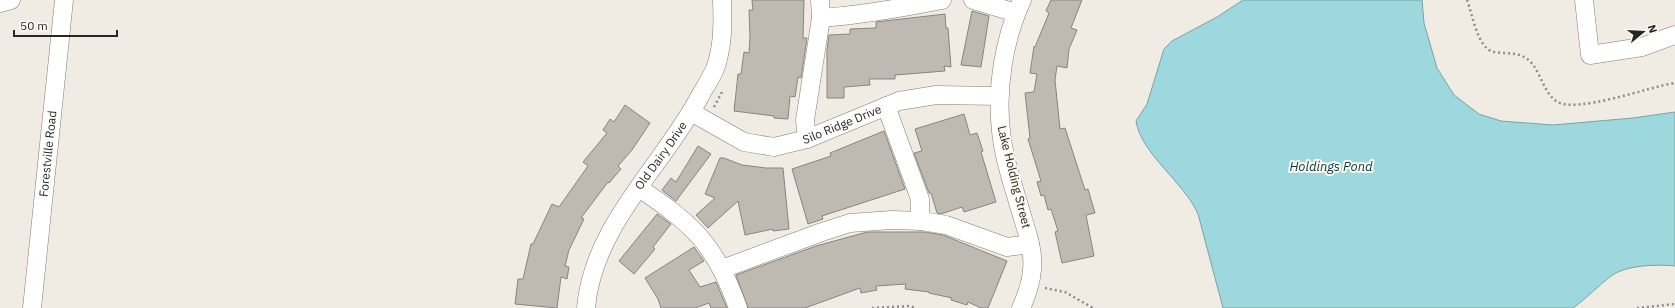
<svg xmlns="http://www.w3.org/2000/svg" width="1675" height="308" font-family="'IBM Plex Sans',sans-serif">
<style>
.water{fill:#9cd8dd;stroke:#7aa3a6}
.building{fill:#bebab2;stroke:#89857e}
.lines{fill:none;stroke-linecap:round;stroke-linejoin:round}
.minor-casing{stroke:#807c75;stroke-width:19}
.path{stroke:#8e8b85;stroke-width:2.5;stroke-dasharray:2 3;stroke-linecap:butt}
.minor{stroke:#fff;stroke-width:18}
.labels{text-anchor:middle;stroke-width:4;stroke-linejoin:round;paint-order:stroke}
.street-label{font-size:12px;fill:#292724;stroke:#fdf9f1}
.water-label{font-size:13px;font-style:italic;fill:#003b40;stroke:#fdf9f1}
</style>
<rect width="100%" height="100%" fill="#f0ece4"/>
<!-- water -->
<path class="water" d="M 1243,0 L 1422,0 L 1424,23 L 1437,68 L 1454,95 L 1479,114 L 1501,121 L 1553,125 L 1633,118 L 1675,112 L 1675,266 C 1658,264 1625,265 1611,276 C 1598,286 1587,298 1573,308 L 1223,308 L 1198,214 C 1184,182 1141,154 1136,121 L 1147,104 L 1164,49 L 1172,41 L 1217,17 Z"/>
<!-- building -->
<path class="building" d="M 752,0 L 804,0 L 803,38 L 807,38 L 801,78 L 798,77 L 795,97 L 790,96 L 788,119 L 774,118 L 774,116 L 734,111 L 738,74 L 741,74 L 744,52 L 749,53 L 750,36 L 749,10 L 753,10 Z
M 1051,0 L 1082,0 L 1071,28 L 1077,30 L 1069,49 L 1067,68 L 1057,66 L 1055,80 L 1060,129 L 1065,128 L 1085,190 L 1088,189 L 1095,213 L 1086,215 L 1094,256 L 1062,263 L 1055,232 L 1058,231 L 1051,209 L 1048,210 L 1044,195 L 1041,196 L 1037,182 L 1041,181 L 1028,139 L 1030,138 L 1025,93 L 1034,92 L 1037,74 L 1030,73 L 1034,46 L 1035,47 L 1049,13 L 1046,11 Z
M 972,11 L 989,16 L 981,67 L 961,65 Z
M 945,14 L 946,28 L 948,28 L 951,67 L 944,66 L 945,71 L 895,75 L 895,79 L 869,79 L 870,85 L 844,87 L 844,98 L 827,98 L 827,50 L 829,35 L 850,34 L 850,29 L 876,28 L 876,22 Z
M 625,105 L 650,123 L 632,150 L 618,166 L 621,169 L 609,183 L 608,182 L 581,218 L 584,219 L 569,250 L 565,266 L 569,267 L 567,279 L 561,277 L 557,308 L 515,304 L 518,279 L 523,279 L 531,244 L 533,244 L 552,204 L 559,207 L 588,166 L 583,162 L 607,133 L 603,130 L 610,119 L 614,122 Z
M 964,114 L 970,135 L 977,133 L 983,151 L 981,152 L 996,202 L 964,212 L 962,207 L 941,214 L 937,213 L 931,193 L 929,193 L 914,153 L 922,151 L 915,129 Z
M 884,131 L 905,189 L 822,216 L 823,219 L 808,224 L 792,169 L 831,156 L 830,153 Z
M 698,146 L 711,154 L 676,201 L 662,190 L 671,178 L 676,182 Z
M 720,158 L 724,158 L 742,165 L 766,168 L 783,168 L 789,229 L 773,231 L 773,229 L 745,235 L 738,201 L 708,228 L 696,215 L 715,198 L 705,194 Z
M 657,214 L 671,224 L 653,247 L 655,249 L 634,274 L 619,261 Z
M 867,232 L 925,232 L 943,235 L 1007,261 L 988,308 L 981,308 L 968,302 L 967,305 L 951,300 L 952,298 L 929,293 L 929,292 L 905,289 L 906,284 L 876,286 L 877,290 L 861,293 L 860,288 L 805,308 L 748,308 L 736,275 L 816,246 Z
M 694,247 L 704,261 L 689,270 L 700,287 L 716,282 L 727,308 L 711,308 L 709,303 L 695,308 L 661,308 L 658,299 L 645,278 Z"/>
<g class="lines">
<defs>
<g id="minor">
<path d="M 973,0 L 1016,13"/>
<path d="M 1584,0 L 1590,55 L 1642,47 L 1675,35"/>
<path d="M 0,3 L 11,0"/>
<path d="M 821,18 C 862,15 902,8 942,0"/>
<path d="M 886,106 L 920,199 L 920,221"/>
<path id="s1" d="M 691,112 L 744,142 L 774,147 L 807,139 L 899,101 L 936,95 L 999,96"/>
<path d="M 807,139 L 805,120 L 821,18 L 820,0"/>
<path d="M 639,188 C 693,224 716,245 738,308"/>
<path d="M 722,269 L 822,232 L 850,223 L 892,220 L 922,221 L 946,225 L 1007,247 L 1030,244"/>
<path id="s2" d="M 32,308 L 64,0"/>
<path id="s3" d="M 586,308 C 593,225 663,166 700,96 C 705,87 711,78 715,69 C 723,47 723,23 722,0"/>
<path d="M 1021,308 C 1026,297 1031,283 1032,270 C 1034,253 1028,235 1023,219 C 1015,191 1004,161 1001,131 C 996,88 1004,39 1022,0"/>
</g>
</defs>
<!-- minor casing -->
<use href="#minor" class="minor-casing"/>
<!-- path -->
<path class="path" d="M 1467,0 C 1472,13 1478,50 1494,52 C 1504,54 1515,52 1524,57 C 1540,65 1541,90 1556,101 C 1574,115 1651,86 1675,83
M 714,107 L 722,92
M 1045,288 L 1065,292 L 1093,308
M 872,308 L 909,306 L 916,308
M 1637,308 L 1675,304"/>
<!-- minor -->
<use href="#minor" class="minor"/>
</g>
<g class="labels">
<!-- street labels -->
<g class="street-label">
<text dy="4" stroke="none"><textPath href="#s1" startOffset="163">Silo Ridge Drive</textPath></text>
<text dy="4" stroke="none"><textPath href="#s2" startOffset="155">Forestville Road</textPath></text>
<text dy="4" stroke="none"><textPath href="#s3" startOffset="172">Old Dairy Drive</textPath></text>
<text transform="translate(1014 177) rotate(76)" y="4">Lake Holding Street</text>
</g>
<!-- water labels -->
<g class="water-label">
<text x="1331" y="171">Holdings Pond</text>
</g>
</g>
<!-- north arrow -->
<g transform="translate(1643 32) rotate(72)" stroke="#fdf9f1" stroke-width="3" paint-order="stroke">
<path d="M0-3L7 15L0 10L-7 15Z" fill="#292724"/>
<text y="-6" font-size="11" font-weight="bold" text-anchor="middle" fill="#292724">N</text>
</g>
<!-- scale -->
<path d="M14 30v6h103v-6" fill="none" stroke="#292724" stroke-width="2"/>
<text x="20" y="30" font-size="12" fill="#292724" stroke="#fdf9f1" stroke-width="3" paint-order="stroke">50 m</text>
</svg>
